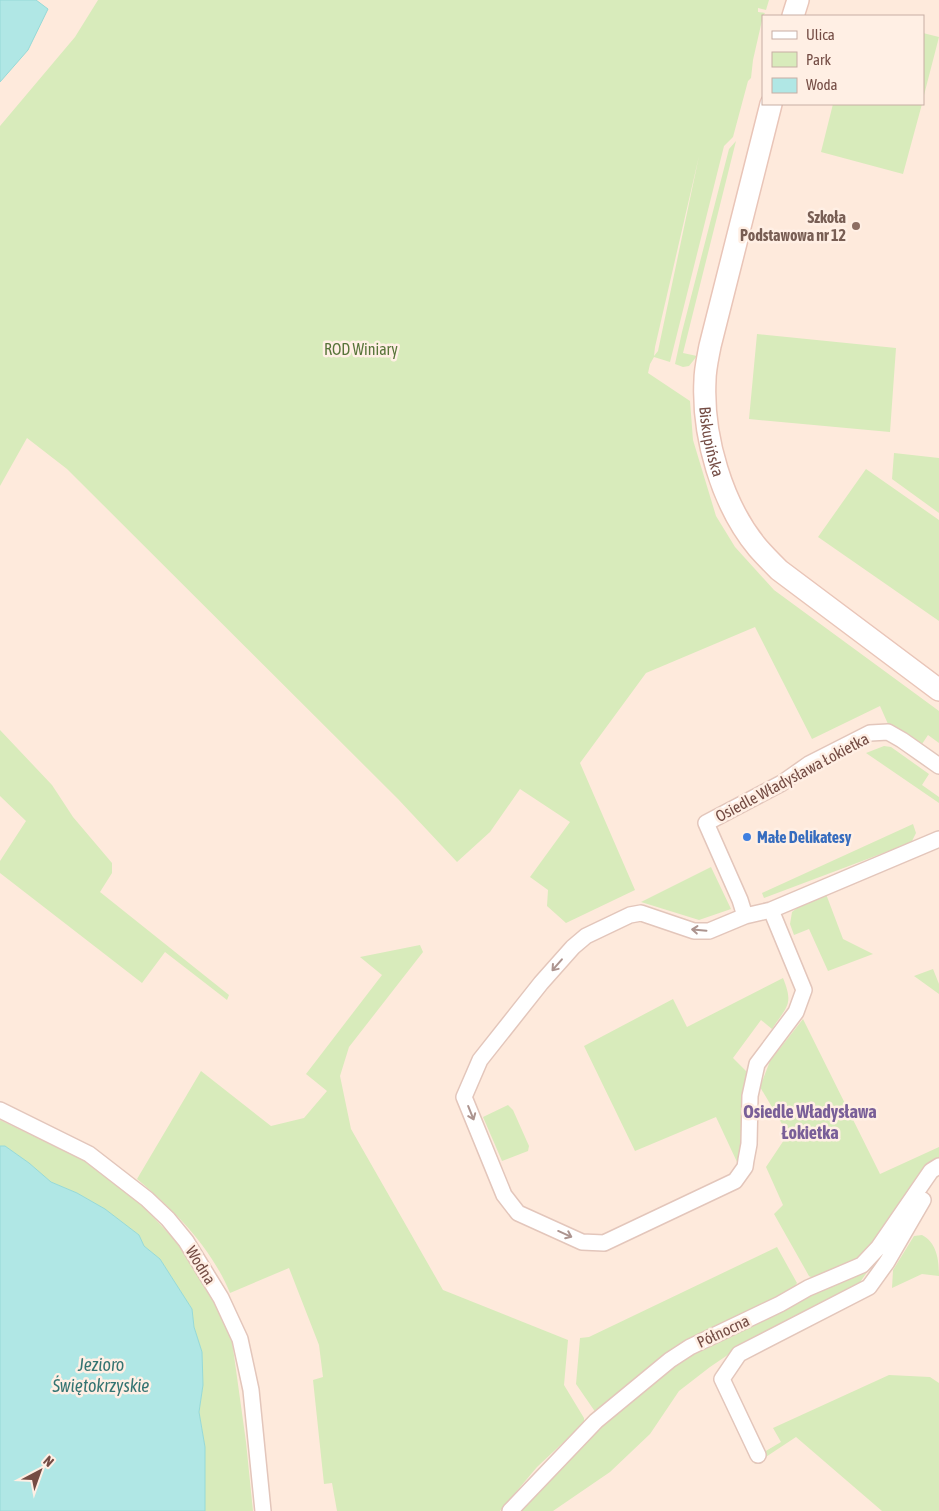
<svg xmlns="http://www.w3.org/2000/svg" width="939" height="1511" font-family="'Asap Condensed',sans-serif">
<style>
.green{fill:#d8ebbb;fill-rule:evenodd}
.water{fill:#b0e7e5;stroke:#96dad7}
.lines{fill:none;stroke-linecap:round;stroke-linejoin:round}
.street-casing{stroke:#e3c6bb;stroke-width:18}
.secondary-casing{stroke:#e9c5b8;stroke-width:24}
.street{stroke:#fff;stroke-width:15}
.secondary{stroke:#fff;stroke-width:21}
.oneway{stroke:#ac948f}
.education-dot{fill:#8d6e63;stroke:#ffefe4;stroke-width:2}
.shop-dot{fill:#3f7fe0;stroke:#ffefe4;stroke-width:2}
.labels{text-anchor:middle;stroke-width:5;stroke-linejoin:round;paint-order:stroke}
.education-label{font-size:16px;font-weight:bold;fill:#785e54;stroke:#ffefe4;text-anchor:end}
.park-label{font-size:16px;fill:#577439;stroke:#ffefe4}
.street-label{font-size:16px;fill:#744c44;stroke:#ffefe4}
.shop-label{font-size:16px;font-weight:bold;fill:#366cbe;stroke:#ffefe4;text-anchor:start}
.neighbourhood-label{font-size:18px;font-weight:bold;fill:#795f98;stroke:#ffefe4}
.water-label{font-size:18px;font-style:italic;fill:#357472;stroke:#ffefe4}
</style>
<rect width="100%" height="100%" fill="#feeadc"/>
<!-- green -->
<path class="green" d="M 98,0 L 769,0 L 766,10 L 758,8 L 758,12 L 765,13 L 763,16 L 753,60 L 751,78 L 748,81 L 733,137 L 724,146 L 670,362 L 654,357 L 650,364 L 648,373 L 690,401 L 693,440 L 716,516 L 735,547 L 774,590 L 939,711 L 939,743 L 928,735 L 920,747 L 888,724 L 880,706 L 812,739 L 755,627 L 646,673 L 580,763 L 635,890 L 566,923 L 547,906 L 548,890 L 530,877 L 570,822 L 520,789 L 490,832 L 457,862 L 398,799 L 67,469 L 27,438 L 0,486 L 0,126 L 75,37 ZM 699,156 L 658,351 L 654,356 L 655,347 Z
M 923,33 L 939,37 L 923,99 Z
M 833,104 L 922,104 L 903,174 L 821,152 Z
M 736,141 L 683,353 L 697,356 L 689,366 L 683,367 L 675,364 L 682,332 L 729,149 Z
M 757,334 L 896,348 L 890,432 L 749,419 Z
M 894,453 L 939,458 L 939,513 L 892,479 Z
M 866,469 L 939,520 L 939,621 L 818,537 Z
M 0,730 L 52,785 L 73,817 L 112,863 L 112,873 L 100,892 L 229,995 L 227,1000 L 165,952 L 142,983 L 0,873 L 0,861 L 26,821 L 0,796 Z
M 884,746 L 891,747 L 929,774 L 922,785 L 939,797 L 939,803 L 866,753 Z
M 913,824 L 916,833 L 912,841 L 902,846 L 764,898 L 762,893 Z
M 711,867 L 731,909 L 699,920 L 641,902 Z
M 826,894 L 843,939 L 873,954 L 828,971 L 809,929 L 794,935 L 790,924 L 792,912 L 801,905 Z
M 420,945 L 423,952 L 349,1047 L 340,1076 L 351,1129 L 443,1290 L 568,1340 L 564,1385 L 584,1418 L 584,1423 L 537,1467 L 500,1511 L 337,1511 L 332,1483 L 324,1484 L 313,1380 L 323,1377 L 319,1345 L 289,1268 L 230,1293 C 211,1247 175,1211 137,1179 L 201,1071 L 271,1126 L 304,1118 L 327,1091 L 306,1074 L 382,975 L 360,957 Z
M 933,969 L 939,984 L 939,994 L 914,976 Z
M 783,978 C 794,1005 787,1006 772,1029 L 761,1020 L 733,1058 L 748,1073 L 741,1159 L 737,1162 L 716,1117 L 635,1151 L 584,1046 L 673,999 L 687,1027 Z
M 803,1019 L 880,1174 L 939,1147 L 939,1161 L 866,1257 L 816,1280 L 809,1276 L 774,1214 L 783,1205 L 766,1167 L 788,1134 L 760,1087 L 770,1061 Z
M 508,1105 L 513,1110 L 529,1146 L 528,1151 L 502,1161 L 483,1117 Z
M 0,1120 L 88,1162 L 142,1205 L 186,1252 L 207,1285 L 232,1341 L 246,1442 L 253,1511 L 205,1511 L 205,1447 L 199,1412 L 203,1385 L 202,1352 L 194,1327 L 192,1309 L 160,1259 L 144,1246 L 139,1235 L 105,1209 L 77,1193 L 51,1182 L 29,1163 L 5,1146 L 0,1146 Z
M 922,1235 C 937,1243 939,1260 939,1276 L 922,1274 L 892,1288 L 893,1270 L 914,1236 Z
M 777,1247 L 797,1283 L 792,1290 L 683,1342 L 667,1352 L 596,1413 L 576,1384 L 580,1338 L 589,1337 Z
M 872,1265 L 856,1288 L 735,1350 L 710,1367 L 679,1391 L 650,1434 L 610,1472 L 553,1511 L 521,1511 L 601,1427 L 674,1364 L 692,1353 L 864,1270 Z
M 889,1375 L 930,1377 L 939,1383 L 939,1511 L 882,1511 L 796,1437 L 755,1464 L 752,1459 L 781,1442 L 773,1428 Z"/>
<!-- water -->
<path class="water" d="M 0,0 L 36,0 L 48,9 L 28,50 L 0,82 Z
M 0,1146 L 5,1146 L 29,1163 L 51,1182 L 77,1193 L 105,1209 L 139,1235 L 144,1246 L 160,1259 L 192,1309 L 194,1327 L 202,1352 L 203,1385 L 199,1412 L 205,1447 L 205,1511 L 0,1511 Z"/>
<g class="lines">
<defs>
<path id="street" d="M 771,910 L 804,990 L 796,1012 L 757,1064 L 750,1096 L 749,1144 L 746,1160 L 745,1167 L 735,1181 L 604,1243 L 582,1242 L 518,1213 L 504,1195 L 464,1097 L 480,1060 L 541,983 L 573,947 L 586,936 L 630,915 L 641,913 L 694,931 L 709,931 L 745,916 L 771,910 L 939,839
M 745,916 L 740,900 L 706,823 L 782,783 L 809,764 L 870,733 L 888,732 L 902,740 L 939,766
M 0,1110 L 89,1154 L 147,1199 L 168,1219 L 186,1241 L 221,1298 L 240,1339 L 251,1390 L 263,1511
M 758,1455 L 722,1379 L 739,1354 L 869,1287 L 887,1262 L 923,1200
M 510,1511 L 596,1421 L 670,1360 L 690,1347 L 780,1304 L 808,1288 L 862,1265 L 878,1248 L 931,1171 L 939,1166"/>
<g id="secondary">
<path d="M 793,16 L 798,0"/>
<path id="s1" d="M 771,104 L 710,346 C 708,357 705,369 705,380 C 702,436 722,505 758,548 C 765,556 772,563 779,570 L 939,690"/>
</g>
</defs>
<!-- street casing -->
<use href="#street" class="street-casing"/>
<!-- secondary casing -->
<use href="#secondary" class="secondary-casing"/>
<!-- street -->
<use href="#street" class="street"/>
<!-- secondary -->
<use href="#secondary" class="secondary"/>
</g>
<!-- one-way arrows -->
<defs><path id="oneway-shaft" d="M-6 0H5M1.5-3L5.5 0L1.5 3" fill="none" stroke-width="1.6" stroke-linecap="round" stroke-linejoin="round" transform="scale(1.25)"/></defs>
<g class="oneway">
<use href="#oneway-shaft" transform="translate(699 930) rotate(-175)"/>
<use href="#oneway-shaft" transform="translate(557 965) rotate(131)"/>
<use href="#oneway-shaft" transform="translate(471 1113) rotate(68)"/>
<use href="#oneway-shaft" transform="translate(565 1234) rotate(24)"/>
</g>
<!-- markers -->
<circle class="education-dot" cx="856" cy="226" r="5"/>
<circle class="shop-dot" cx="747" cy="837" r="5"/>
<g class="labels">
<!-- education labels -->
<g class="education-label">
<text x="846" y="223">Szkoła<tspan x="846" dy="18">Podstawowa nr 12</tspan></text>
</g>
<!-- park labels -->
<g class="park-label">
<text x="361" y="355">ROD Winiary</text>
</g>
<!-- street labels -->
<g class="street-label">
<text dy="6" stroke="none"><textPath href="#s1" startOffset="346">Biskupińska</textPath></text>
<text transform="translate(792 777) rotate(-28)" y="6">Osiedle Władysława Łokietka</text>
<text transform="translate(201 1265) rotate(58)" y="6">Wodna</text>
<text transform="translate(723 1331) rotate(-25)" y="6">Północna</text>
</g>
<!-- shop labels -->
<g class="shop-label">
<text x="757" y="843">Małe Delikatesy</text>
</g>
<!-- neighbourhood labels -->
<g class="neighbourhood-label">
<text x="810" y="1118">Osiedle Władysława<tspan x="810" dy="21">Łokietka</tspan></text>
</g>
<!-- water labels -->
<g class="water-label">
<text x="101" y="1371">Jezioro<tspan x="101" dy="21">Świętokrzyskie</tspan></text>
</g>
</g>
<!-- legend -->
<rect x="762" y="15" width="162" height="90" fill="#ffefe4" stroke="#c7aea4"/>
<rect x="772" y="31" width="25" height="8" fill="#ffffff" stroke="#c7aea4"/>
<text x="806" y="40" font-size="15" fill="#744c44">Ulica</text>
<rect x="772" y="52" width="25" height="15" fill="#d8ebbb" stroke="#c7aea4"/>
<text x="806" y="65" font-size="15" fill="#744c44">Park</text>
<rect x="772" y="78" width="25" height="15" fill="#b0e7e5" stroke="#c7aea4"/>
<text x="806" y="90" font-size="15" fill="#744c44">Woda</text>
<!-- north arrow -->
<g transform="translate(40 1471) rotate(41)" stroke="#ffefe4" stroke-width="4" paint-order="stroke">
<path d="M0-4L9 19L0 12L-9 19Z" fill="#744c44"/>
<text y="-8" font-size="14" font-weight="bold" text-anchor="middle" fill="#744c44">N</text>
</g>
</svg>
